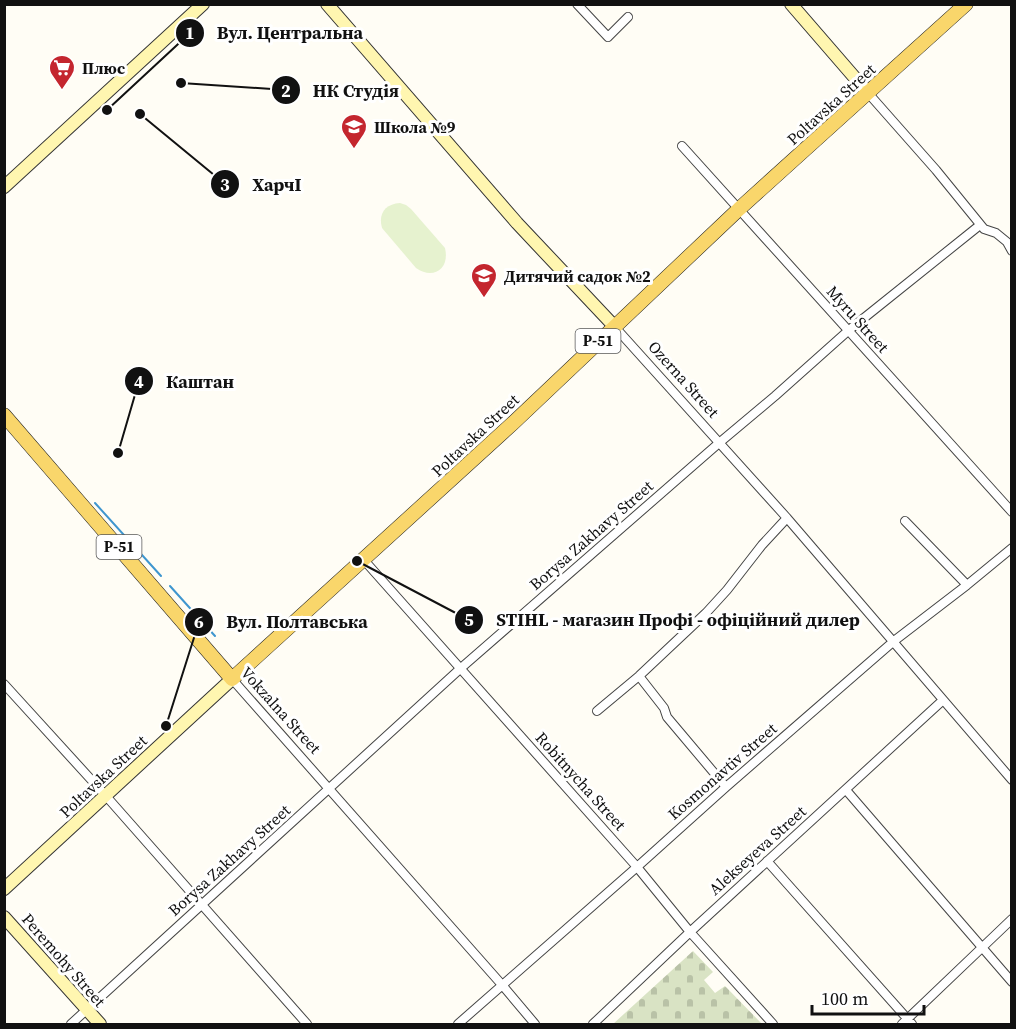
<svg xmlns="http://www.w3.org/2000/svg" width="1016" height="1029" font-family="'Source Serif 4',serif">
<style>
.cemetery{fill:url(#cemetery-stones)}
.pitch{fill:#e6f2cf}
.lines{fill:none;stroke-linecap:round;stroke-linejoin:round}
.stream{stroke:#3f96cf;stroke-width:2}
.street-casing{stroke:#444;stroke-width:10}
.secondary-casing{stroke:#333;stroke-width:14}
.primary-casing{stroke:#222;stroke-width:15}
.street{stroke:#fff;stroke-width:8}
.secondary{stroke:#fff6b0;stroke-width:12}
.primary{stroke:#f9d66b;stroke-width:14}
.labels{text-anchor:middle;stroke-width:6;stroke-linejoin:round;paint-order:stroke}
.shield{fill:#fff;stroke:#585858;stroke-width:1.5}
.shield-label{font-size:15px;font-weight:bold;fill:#111}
.poi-label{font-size:16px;font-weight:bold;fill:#111;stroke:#fff;text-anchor:start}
.street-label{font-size:16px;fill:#111;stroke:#fff}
.leader{fill:none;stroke:#111;stroke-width:2}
.callout-dot{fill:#111;stroke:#fff;stroke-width:2}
.mark-label{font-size:18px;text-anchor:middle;font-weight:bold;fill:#fff}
.callout-label{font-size:18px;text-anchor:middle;font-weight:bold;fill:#111;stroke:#fff;stroke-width:6;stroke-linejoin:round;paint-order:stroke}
</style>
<defs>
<pattern id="cemetery-stones" width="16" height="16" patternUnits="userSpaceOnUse" patternTransform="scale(1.5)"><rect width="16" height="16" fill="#d9e3c4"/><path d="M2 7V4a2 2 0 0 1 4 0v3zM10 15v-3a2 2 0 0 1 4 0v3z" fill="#b9c2a7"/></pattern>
</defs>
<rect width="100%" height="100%" fill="#fffdf5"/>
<!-- cemetery -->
<path class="cemetery" d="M 693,951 L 713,972 L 704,980 L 715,993 L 725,986 L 762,1024 L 613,1024 Z"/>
<!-- pitch -->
<path class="pitch" d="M 400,203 L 406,205 L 411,209 L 445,248 C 450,269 433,280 416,268 L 382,228 C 378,214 385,204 400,203 Z"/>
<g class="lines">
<!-- stream -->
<path class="stream" d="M 95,503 L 161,576
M 170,586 L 215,636"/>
<defs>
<path id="street" d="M 577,4 L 608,37 L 628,17
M 868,93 L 936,170 L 984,229 L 996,233 L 1007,242 L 1012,251
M 682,146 L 1012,512
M 614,326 L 787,518 L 1012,780
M 905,521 L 967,585
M 363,559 L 637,867 L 690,932 L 773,1024
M 639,676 L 664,708 L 667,717 L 726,787
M 232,679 L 503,986 L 535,1024
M 4,684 L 106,796 L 307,1024
M 597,711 L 639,676 L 706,613 L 727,590 L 762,545 L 787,518
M 846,790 L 1012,982
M 767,861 L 912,1024
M 71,1024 L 461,668 L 719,443 L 775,396 L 849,330 L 980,225
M 458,1024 L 637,867 L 726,787 L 894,641 L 967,585 L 1012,548
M 593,1024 L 690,932 L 942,701
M 902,1024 L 1012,919"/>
<path id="secondary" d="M 327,4 L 517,223 L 614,326
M 791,4 L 868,93
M 4,187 L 203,4
M 4,889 L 232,679
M 4,917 L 100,1024"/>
<path id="primary" d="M 4,415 L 232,679 L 512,424 L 739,209 L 966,4"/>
</defs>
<!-- street casing -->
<use href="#street" class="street-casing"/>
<!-- secondary casing -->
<use href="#secondary" class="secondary-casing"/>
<!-- primary casing -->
<use href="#primary" class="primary-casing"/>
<!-- street -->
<use href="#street" class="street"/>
<!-- secondary -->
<use href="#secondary" class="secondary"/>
<!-- primary -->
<use href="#primary" class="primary"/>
</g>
<!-- icons -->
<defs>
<symbol id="supermarket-pin" viewBox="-11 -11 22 30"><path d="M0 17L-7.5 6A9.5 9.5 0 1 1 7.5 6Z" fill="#c4262e" stroke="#fff"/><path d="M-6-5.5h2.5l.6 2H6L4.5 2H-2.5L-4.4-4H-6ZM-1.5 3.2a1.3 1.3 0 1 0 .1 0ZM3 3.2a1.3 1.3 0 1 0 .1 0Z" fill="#fff"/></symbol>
<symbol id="school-pin" viewBox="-11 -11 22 30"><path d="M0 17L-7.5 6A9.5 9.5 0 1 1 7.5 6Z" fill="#c4262e" stroke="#fff"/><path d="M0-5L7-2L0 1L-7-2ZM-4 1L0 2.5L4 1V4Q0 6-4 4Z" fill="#fff"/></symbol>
</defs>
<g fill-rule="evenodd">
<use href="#supermarket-pin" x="47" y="53" width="30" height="40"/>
<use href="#school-pin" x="339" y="112" width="30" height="40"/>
<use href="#school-pin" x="469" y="261" width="30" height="40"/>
</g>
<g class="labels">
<!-- shield labels -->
<g class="shield">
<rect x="575.5" y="329" width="45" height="24" rx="4.5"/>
<rect x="96.5" y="535" width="45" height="24" rx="4.5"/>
</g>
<g class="shield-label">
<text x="598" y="346">Р-51</text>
<text x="119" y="552">Р-51</text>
</g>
<!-- poi labels -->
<g class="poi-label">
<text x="82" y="74">Плюс</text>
<text x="374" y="133">Школа №9</text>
<text x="504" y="282">Дитячий садок №2</text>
</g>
<!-- street labels -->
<g class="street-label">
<text transform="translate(831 104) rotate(-42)" y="6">Poltavska Street</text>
<text transform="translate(858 319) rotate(48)" y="6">Myru Street</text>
<text transform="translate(684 379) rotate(48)" y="6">Ozerna Street</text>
<text transform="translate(475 435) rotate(-43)" y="6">Poltavska Street</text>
<text transform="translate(591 535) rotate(-41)" y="6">Borysa Zakhavy Street</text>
<text transform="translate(281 710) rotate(48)" y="6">Vokzalna Street</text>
<text transform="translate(722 771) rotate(-41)" y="6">Kosmonavtiv Street</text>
<text transform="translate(103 776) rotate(-43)" y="6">Poltavska Street</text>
<text transform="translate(581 781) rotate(48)" y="6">Robitnycha Street</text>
<text transform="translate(757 850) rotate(-42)" y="6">Alekseyeva Street</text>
<text transform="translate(229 860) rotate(-42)" y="6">Borysa Zakhavy Street</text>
<text transform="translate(64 960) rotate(49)" y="6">Peremohy Street</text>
</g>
</g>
<!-- callouts -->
<path class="leader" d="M107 110L190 33M181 83L286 90M140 114L225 184M118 453L139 381M357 561L469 620M166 726L199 622"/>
<g class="callout-dot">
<circle cx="107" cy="110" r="6"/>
<circle cx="181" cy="83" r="6"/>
<circle cx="140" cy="114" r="6"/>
<circle cx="118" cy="453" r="6"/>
<circle cx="357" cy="561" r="6"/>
<circle cx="166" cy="726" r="6"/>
<circle cx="190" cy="33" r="15"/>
<circle cx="286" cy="90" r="15"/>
<circle cx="225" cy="184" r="15"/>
<circle cx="139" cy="381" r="15"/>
<circle cx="469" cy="620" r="15"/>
<circle cx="199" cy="622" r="15"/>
</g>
<g class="mark-label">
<text x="190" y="39">1</text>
<text x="286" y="97">2</text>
<text x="225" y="191">3</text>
<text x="139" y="388">4</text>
<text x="469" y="626">5</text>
<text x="199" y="628">6</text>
</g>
<g class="callout-label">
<text x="290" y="39">Вул. Центральна</text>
<text x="356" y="97">НК Студія</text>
<text x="277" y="191">ХарчI</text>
<text x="200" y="388">Каштан</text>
<text x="678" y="626">STIHL - магазин Профі - офіційний дилер</text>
<text x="297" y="628">Вул. Полтавська</text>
</g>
<!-- border -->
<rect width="1016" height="1029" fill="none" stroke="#111111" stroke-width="12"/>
<!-- scale -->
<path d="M812 1005v9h112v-9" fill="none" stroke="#111111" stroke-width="3"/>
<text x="821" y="1005" font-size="18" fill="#111111" stroke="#ffffff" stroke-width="4.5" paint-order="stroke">100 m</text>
</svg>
